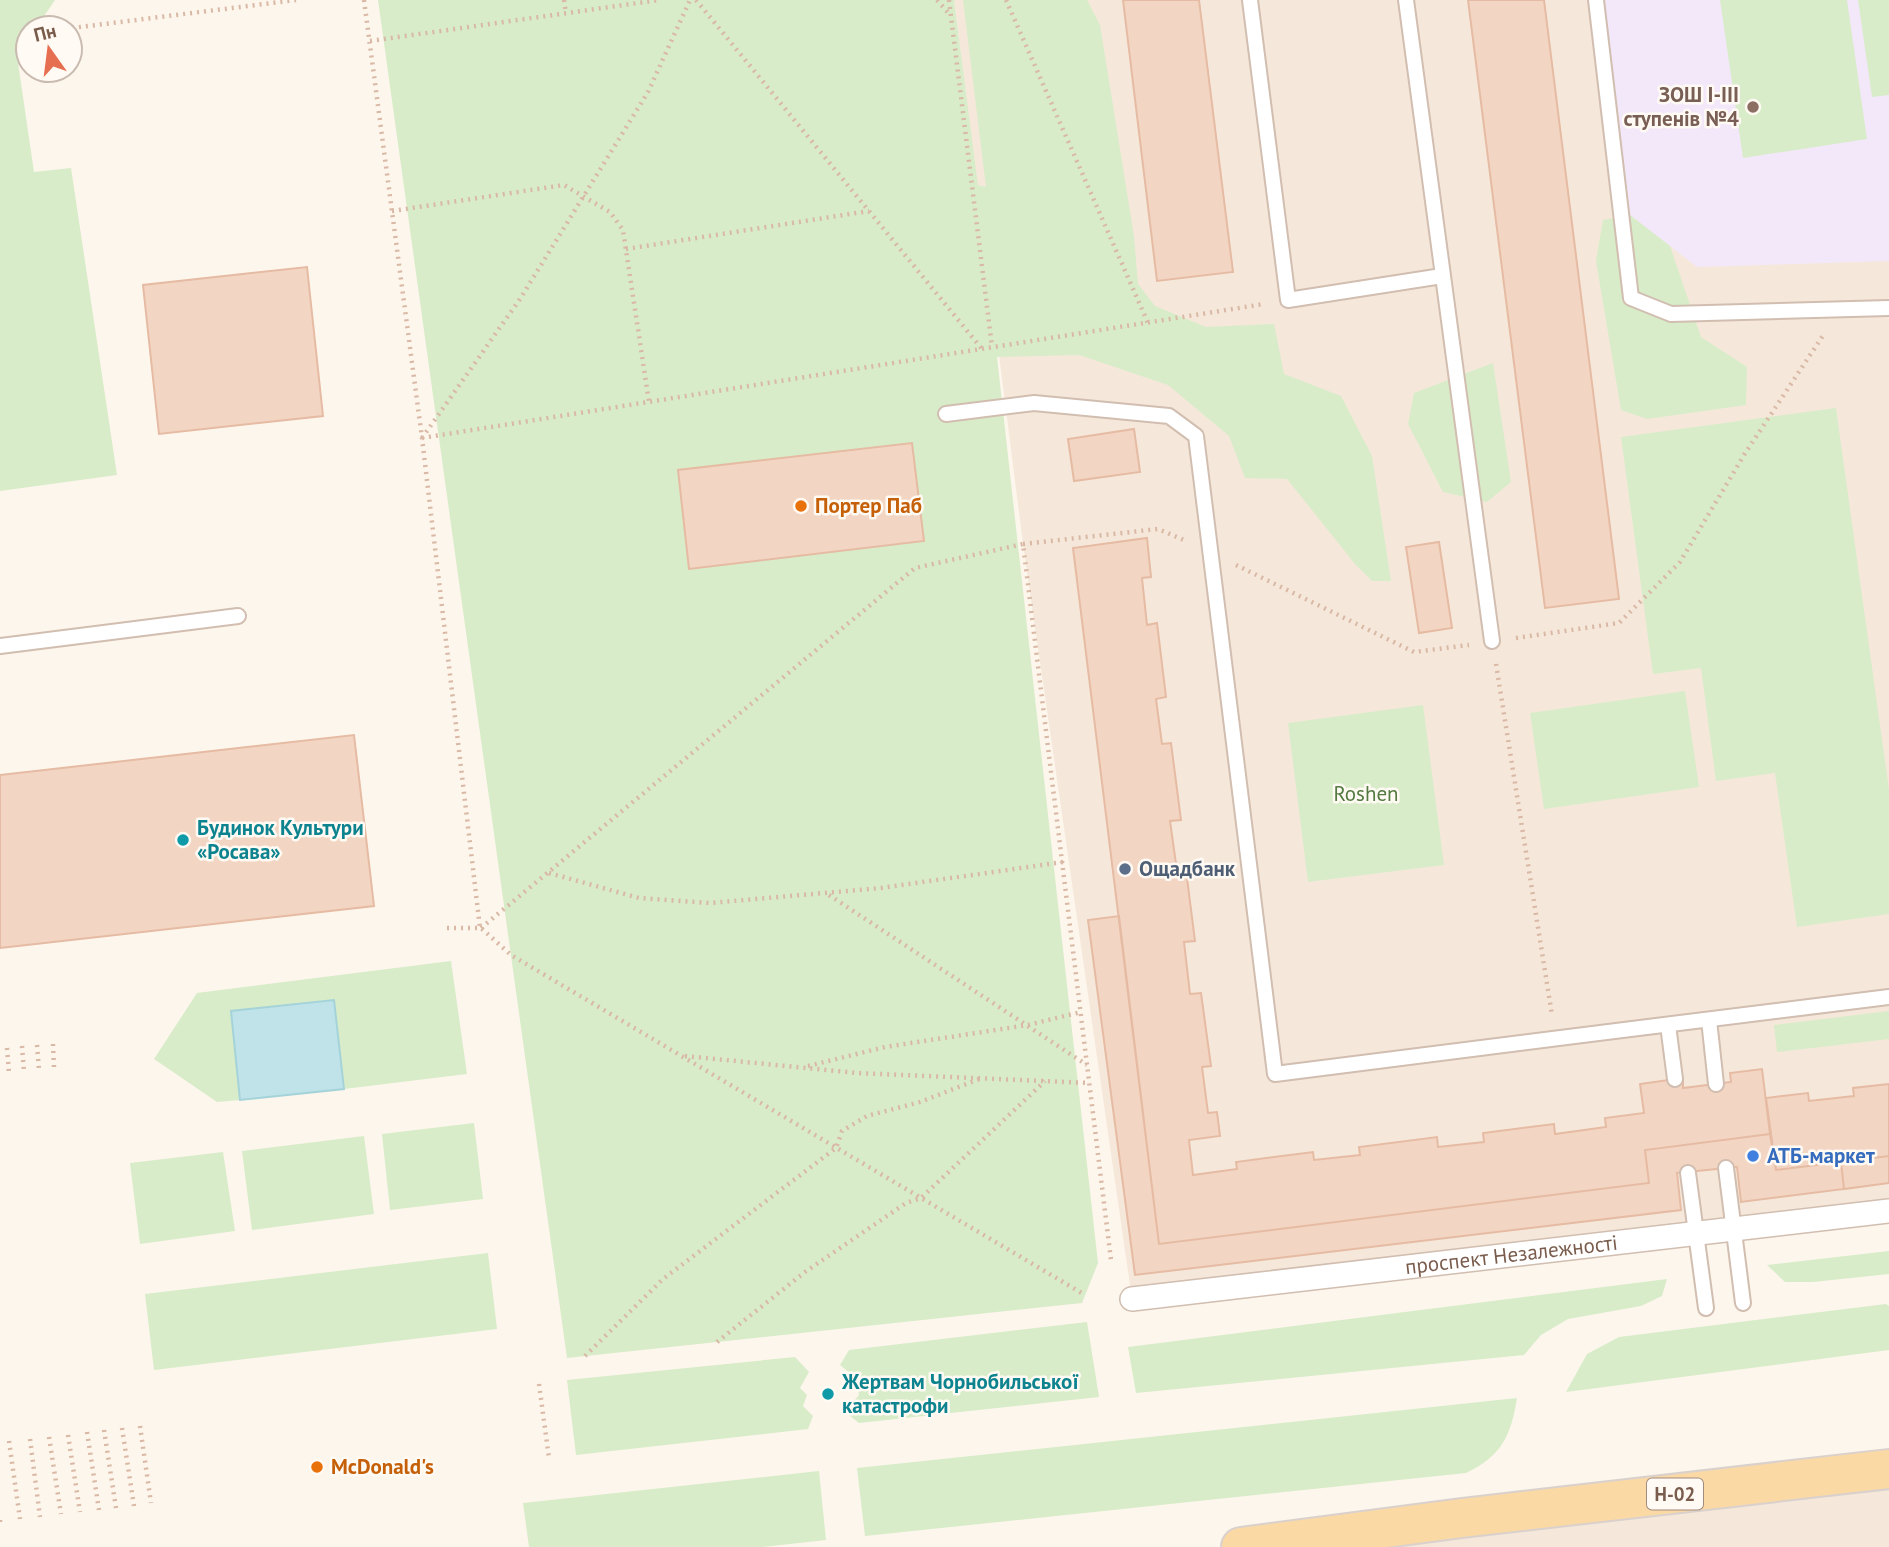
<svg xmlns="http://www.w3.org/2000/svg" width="1889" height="1547" font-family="'PT Sans',sans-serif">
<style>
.residential{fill:#f5e8da}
.education{fill:#f3e8fa}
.green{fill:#d8ecc9}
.water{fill:#bfe3e8;stroke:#a5d3da;stroke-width:2}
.building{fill:#f3d5c3;stroke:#e6bba3;stroke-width:2}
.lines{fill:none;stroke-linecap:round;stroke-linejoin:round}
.service-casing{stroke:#d1beb0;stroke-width:18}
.pedestrian-casing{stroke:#d1beb0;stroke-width:26}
.primary-casing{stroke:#dad1cd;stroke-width:42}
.path{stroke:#d9b8a5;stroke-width:4.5;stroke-dasharray:2 5;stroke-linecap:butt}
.service{stroke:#fff;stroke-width:14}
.pedestrian{stroke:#fff;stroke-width:23}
.primary{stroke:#fbd9a5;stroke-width:38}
.education-dot{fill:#8d6e63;stroke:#fffaf3;stroke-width:2.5}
.food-dot{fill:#e8710a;stroke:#fffaf3;stroke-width:2.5}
.culture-dot{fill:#0f9aa8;stroke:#fffaf3;stroke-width:2.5}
.service-dot{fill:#5c6f8a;stroke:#fffaf3;stroke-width:2.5}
.shop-dot{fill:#3f7fe0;stroke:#fffaf3;stroke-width:2.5}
.labels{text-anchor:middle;stroke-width:5;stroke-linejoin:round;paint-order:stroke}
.shield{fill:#fffaf3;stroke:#a28b7f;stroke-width:2}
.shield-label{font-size:19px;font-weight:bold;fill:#7a5c4d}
.education-label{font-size:21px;font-weight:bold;fill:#785e54;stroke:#fffaf3;text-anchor:end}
.food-label{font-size:21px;font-weight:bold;fill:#c56008;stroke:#fffaf3;text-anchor:start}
.park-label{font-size:21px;fill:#537a41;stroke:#fffaf3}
.culture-label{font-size:21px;font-weight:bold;fill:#0d838f;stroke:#fffaf3;text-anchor:start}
.service-label{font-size:21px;font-weight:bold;fill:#4e5e75;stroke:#fffaf3;text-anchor:start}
.shop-label{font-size:21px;font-weight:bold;fill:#366cbe;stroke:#fffaf3;text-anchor:start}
.street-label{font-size:21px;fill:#7a5c4d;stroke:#fffaf3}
</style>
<rect width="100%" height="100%" fill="#fdf6ec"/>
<!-- residential -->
<path class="residential" d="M 954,0 L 1889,0 L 1889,1212 L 1132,1299 L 1023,544 Z
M 1889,1473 L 1889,1547 L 1266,1547 Z"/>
<!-- education -->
<path class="education" d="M 1604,0 L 1889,0 L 1889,261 L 1697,267 L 1630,215 Z"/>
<!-- green -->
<path class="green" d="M 0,0 L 55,0 L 36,28 L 28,28 L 28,39 L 17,56 L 34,172 L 71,168 L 117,475 L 0,491 Z
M 378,0 L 954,0 L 978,185 L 986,187 L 963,0 L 1087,0 L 1100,25 L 1134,236 L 1138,284 L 1155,306 L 1206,327 L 1274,324 L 1284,374 L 1341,396 L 1372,456 L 1391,581 L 1372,581 L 1355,564 L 1287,479 L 1245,478 L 1229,436 L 1168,385 L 1079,355 L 997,357 L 1098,1263 L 1082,1303 L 567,1358 Z
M 1720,0 L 1847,0 L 1867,139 L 1743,158 Z
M 1858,0 L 1889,0 L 1889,95 L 1872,97 Z
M 1630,215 L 1670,246 L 1701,337 L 1747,367 L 1746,405 L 1647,419 L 1621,410 L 1596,261 L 1603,220 Z
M 1493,363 L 1511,482 L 1487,502 L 1443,492 L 1408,424 L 1414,393 Z
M 1836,408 L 1889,790 L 1889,914 L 1797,927 L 1775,773 L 1716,781 L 1701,668 L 1653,674 L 1621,437 Z
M 1685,691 L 1699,787 L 1544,809 L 1530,713 Z
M 1423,705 L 1444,865 L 1308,882 L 1288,723 Z
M 451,961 L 467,1074 L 344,1089 L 334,1001 L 231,1012 L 240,1100 L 217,1102 L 154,1059 L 197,993 Z
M 1889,1011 L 1889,1039 L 1777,1052 L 1774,1025 Z
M 474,1123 L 483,1199 L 390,1210 L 382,1134 Z
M 364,1136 L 374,1214 L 252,1230 L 242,1151 Z
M 223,1152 L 235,1231 L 140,1244 L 130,1163 Z
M 1889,1251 L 1889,1274 L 1813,1282 L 1785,1282 L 1767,1265 Z
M 488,1253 L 497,1329 L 154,1370 L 145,1294 Z
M 1667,1279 L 1662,1296 L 1641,1306 L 1568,1319 L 1541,1335 L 1524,1355 L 1136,1393 L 1128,1347 Z
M 1886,1304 L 1889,1306 L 1889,1350 L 1566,1392 L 1587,1354 L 1619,1337 Z
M 1087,1322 L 1099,1397 L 859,1423 L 845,1412 L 859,1395 L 857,1379 L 840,1365 L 849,1350 Z
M 795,1357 L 809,1372 L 800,1388 L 807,1395 L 803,1406 L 813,1416 L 808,1429 L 576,1455 L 567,1380 Z
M 1517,1398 C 1511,1435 1502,1456 1466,1473 L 865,1536 L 857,1468 Z
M 819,1471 L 826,1540 L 763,1547 L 529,1547 L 523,1503 Z"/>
<!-- water -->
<path class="water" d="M 334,1000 L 344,1089 L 240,1100 L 231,1011 Z"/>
<!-- building -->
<path class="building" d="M 1123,0 L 1199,0 L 1233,272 L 1157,281 Z
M 1468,0 L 1544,0 L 1619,599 L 1545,608 Z
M 307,267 L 323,416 L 159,434 L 143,285 Z
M 1134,429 L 1140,472 L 1074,481 L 1068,439 Z
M 912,443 L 924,541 L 689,569 L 678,470 Z
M 1147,538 L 1151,577 L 1142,578 L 1147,625 L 1157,623 L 1166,697 L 1156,699 L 1162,744 L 1171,743 L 1181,820 L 1170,821 L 1177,871 L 1186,870 L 1195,941 L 1184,942 L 1190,994 L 1201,993 L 1211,1066 L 1202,1067 L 1208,1113 L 1217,1112 L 1220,1136 L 1189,1140 L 1193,1175 L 1237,1169 L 1236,1162 L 1313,1152 L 1314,1160 L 1360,1155 L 1359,1147 L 1437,1137 L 1438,1147 L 1484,1142 L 1483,1133 L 1554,1124 L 1555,1134 L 1606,1127 L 1605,1118 L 1644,1113 L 1640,1084 L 1683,1078 L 1683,1088 L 1731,1082 L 1730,1073 L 1762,1069 L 1770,1134 L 1645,1150 L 1649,1183 L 1159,1244 L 1073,548 Z
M 1439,542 L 1452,628 L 1419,633 L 1406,547 Z
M 354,735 L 374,906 L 0,948 L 0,775 Z
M 1119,916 L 1159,1244 L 1649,1183 L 1645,1150 L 1770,1134 L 1776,1170 L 1841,1162 L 1844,1189 L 1741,1202 L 1737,1167 L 1677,1173 L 1681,1210 L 1135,1275 L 1088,920 Z
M 1889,1084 L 1889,1156 L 1776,1170 L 1766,1098 L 1808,1093 L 1809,1101 L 1854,1096 L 1853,1088 Z
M 1889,1156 L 1889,1183 L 1844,1189 L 1841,1162 Z"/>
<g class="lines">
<defs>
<path id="service" d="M 1250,0 L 1288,300 L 1442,276
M 1406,0 L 1492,641
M 1596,0 L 1631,298 L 1671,314 L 1889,308
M 946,414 L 1034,403 L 1169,416 L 1196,436 L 1275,1074 C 1480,1047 1684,1023 1889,997
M 0,646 L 238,616
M 1709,1020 L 1716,1084
M 1668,1025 L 1675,1079
M 1726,1168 L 1743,1303
M 1688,1173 L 1706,1308"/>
<g id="pedestrian">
<path id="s1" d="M 1132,1299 L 1889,1211"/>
</g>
<path id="primary" d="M 1241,1547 L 1462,1518 L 1889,1469"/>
</defs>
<!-- service casing -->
<use href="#service" class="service-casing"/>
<!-- pedestrian casing -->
<use href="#pedestrian" class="pedestrian-casing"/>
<!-- primary casing -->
<use href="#primary" class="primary-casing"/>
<!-- path -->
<path class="path" d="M 364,0 L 422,438 L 480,928
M 564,0 L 566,13
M 696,0 L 982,349
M 937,0 L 950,15
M 949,0 L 992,347
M 1006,0 L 1148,323
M 72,28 L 296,0
M 370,41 L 659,0
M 392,211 L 564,185 L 610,212 L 623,230 L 649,402
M 626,249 L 869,211
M 422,438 L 1264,304
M 422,438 L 520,299 L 648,92 L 690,0
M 1023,544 L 1158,529 L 1184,540
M 1236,565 L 1414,652 L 1469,645
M 1516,638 L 1619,623 L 1680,562 L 1744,455 L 1824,334
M 1496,664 L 1552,1015
M 549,873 L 639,898 L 710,903 L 881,888 L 1063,862
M 829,895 L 1087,1065
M 447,928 L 481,928 L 511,955 L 1085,1295
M 481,928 L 915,568 L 1023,544 L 1111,1260
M 53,1044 L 54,1068
M 37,1045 L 39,1070
M 22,1046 L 24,1072
M 7,1048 L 9,1073
M 685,1056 L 857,1073 L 1090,1083
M 808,1066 L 885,1047 L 1028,1025 L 1081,1012
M 717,1342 L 805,1272 L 906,1203 L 921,1198 L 1045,1081
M 585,1356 L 663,1279 L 836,1148 L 842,1131 L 867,1116 L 920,1102 L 982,1078
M 539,1384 L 549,1458
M 140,1426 L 151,1503
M 122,1428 L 134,1506
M 104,1430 L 116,1508
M 87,1432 L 99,1510
M 68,1435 L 80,1512
M 49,1437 L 61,1514
M 30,1439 L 40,1517
M 9,1441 L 20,1519
M 0,1520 L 0,1522"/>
<!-- service -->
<use href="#service" class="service"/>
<!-- pedestrian -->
<use href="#pedestrian" class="pedestrian"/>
<!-- primary -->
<use href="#primary" class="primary"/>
</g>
<!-- markers -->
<circle class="education-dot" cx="1753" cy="107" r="7"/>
<g class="food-dot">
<circle cx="801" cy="506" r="7"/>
<circle cx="317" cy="1467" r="7"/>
</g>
<g class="culture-dot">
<circle cx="183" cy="840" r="7"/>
<circle cx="828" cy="1394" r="7"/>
</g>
<circle class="service-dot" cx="1125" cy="869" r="7"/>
<circle class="shop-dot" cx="1753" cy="1156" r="7"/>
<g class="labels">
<!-- shield labels -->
<rect class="shield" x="1647" y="1478.5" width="56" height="31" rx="5"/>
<g class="shield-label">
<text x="1675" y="1501">Н-02</text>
</g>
<!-- education labels -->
<g class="education-label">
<text x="1739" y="102">ЗОШ І-ІІІ<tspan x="1739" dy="24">ступенів №4</tspan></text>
</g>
<!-- food labels -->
<g class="food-label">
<text x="815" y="513">Портер Паб</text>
<text x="331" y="1474">McDonald's</text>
</g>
<!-- park labels -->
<g class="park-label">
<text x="1366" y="801">Roshen</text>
</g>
<!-- culture labels -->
<g class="culture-label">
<text x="197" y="835">Будинок Культури<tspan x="197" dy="24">«Росава»</tspan></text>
<text x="842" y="1389">Жертвам Чорнобильської<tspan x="842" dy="24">катастрофи</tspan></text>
</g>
<!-- service labels -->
<g class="service-label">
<text x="1139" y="876">Ощадбанк</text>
</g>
<!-- shop labels -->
<g class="shop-label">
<text x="1767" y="1163">АТБ-маркет</text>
</g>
<!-- street labels -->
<g class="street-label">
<text dy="7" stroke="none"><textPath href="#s1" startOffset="382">проспект Незалежності</textPath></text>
</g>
</g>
<!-- north arrow -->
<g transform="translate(49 49) rotate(346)"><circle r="33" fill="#fffaf3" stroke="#cabbb1" stroke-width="2"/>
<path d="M0-5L12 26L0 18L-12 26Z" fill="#e76f51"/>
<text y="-10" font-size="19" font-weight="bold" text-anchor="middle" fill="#7a5c4d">Пн</text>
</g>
</svg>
